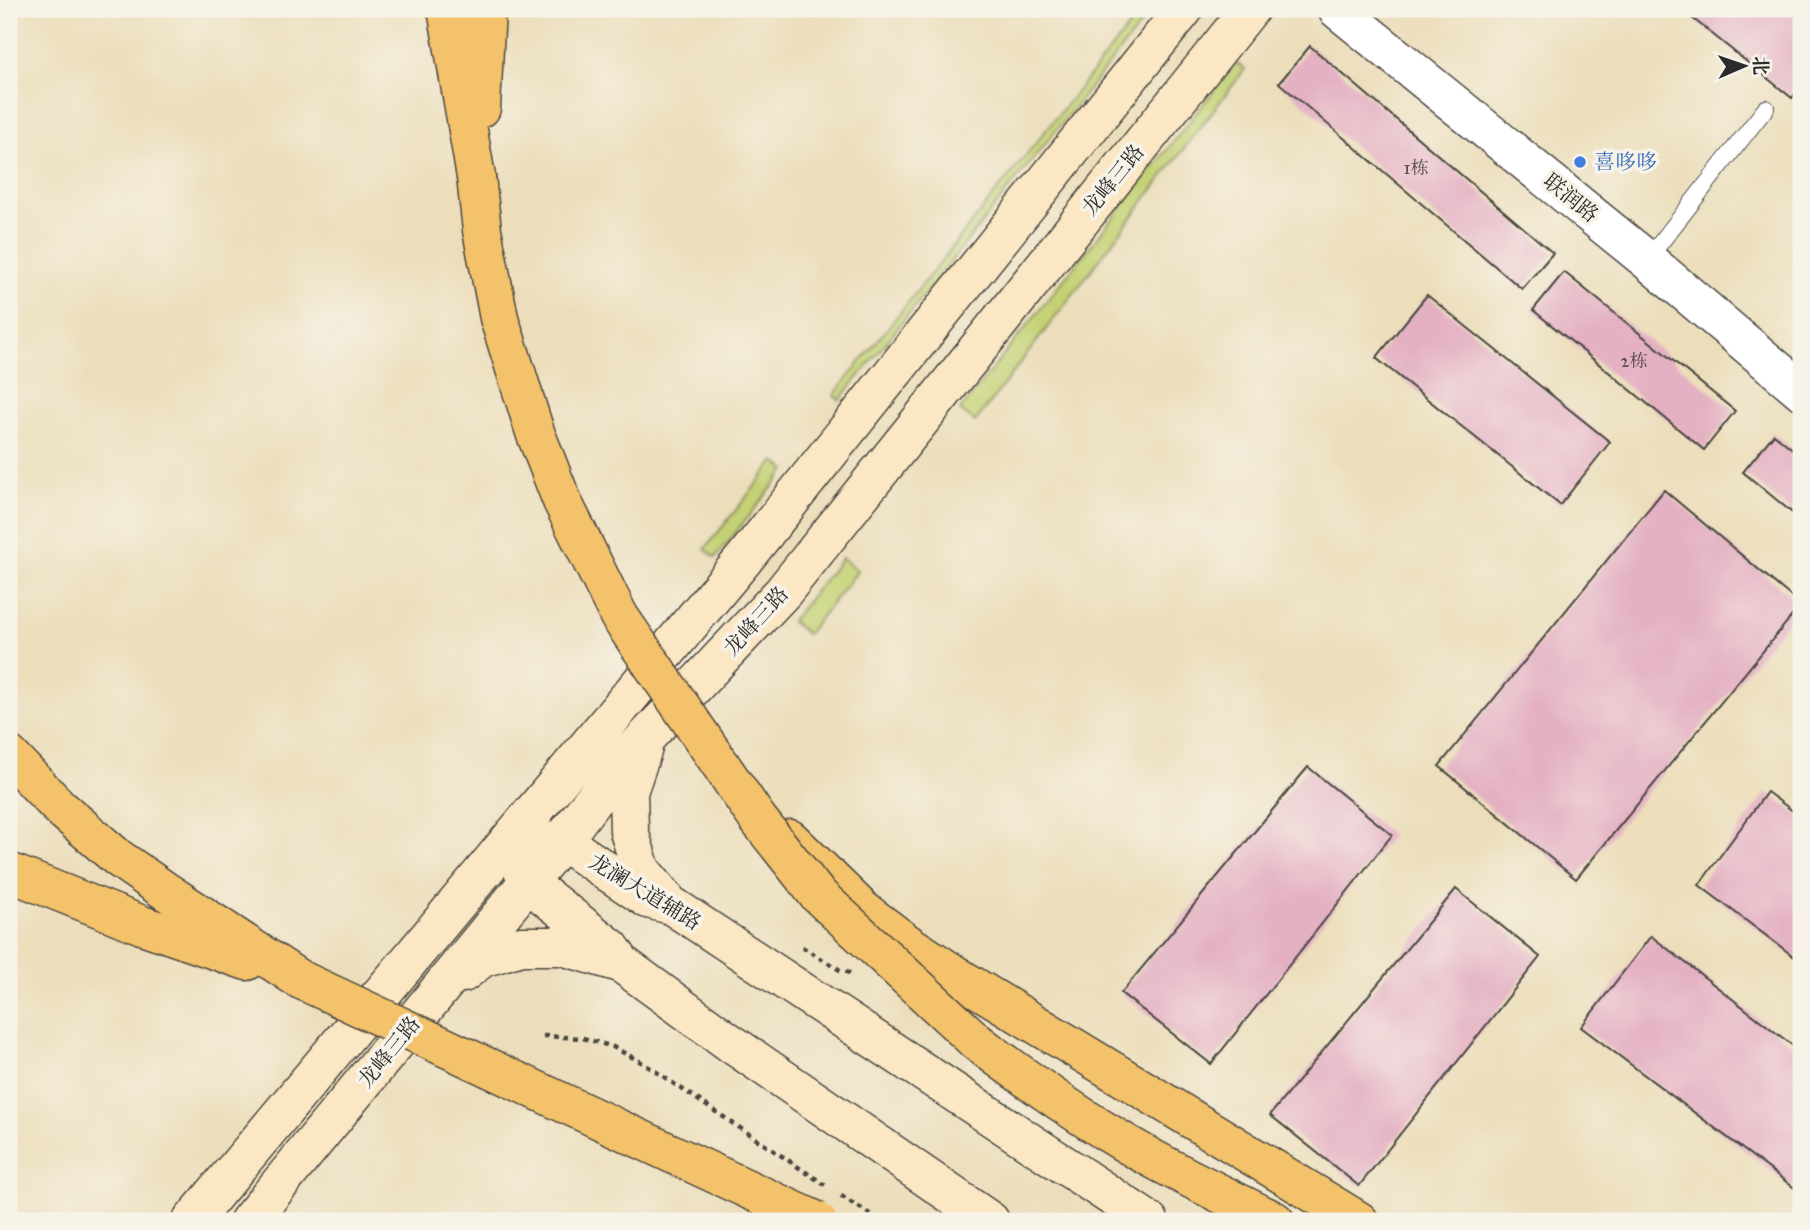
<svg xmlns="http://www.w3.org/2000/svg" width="1810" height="1230" font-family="'IM FELL Great Primer','Noto Serif SC',serif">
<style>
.green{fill:#c4d274;stroke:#787e50;stroke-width:2}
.building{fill:#e4b1c3}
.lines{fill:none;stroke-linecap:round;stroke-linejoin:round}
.service-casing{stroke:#484641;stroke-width:18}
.tertiary-casing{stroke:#484641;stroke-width:41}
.secondary-casing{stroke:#484641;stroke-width:41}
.trunk-casing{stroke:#484641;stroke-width:41}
.path{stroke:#484641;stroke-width:4.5;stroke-dasharray:5 5;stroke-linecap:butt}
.service{stroke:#fff;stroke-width:16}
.tertiary{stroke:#fff;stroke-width:38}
.secondary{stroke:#fbe7c3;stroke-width:38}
.trunk{stroke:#f4c26a;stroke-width:38}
.trunk-bridge-casing{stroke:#484641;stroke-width:41;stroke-linecap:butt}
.trunk-bridge{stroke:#f4c26a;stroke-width:38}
.shop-dot{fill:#3f7fe0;stroke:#f7f3e8;stroke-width:2.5}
.labels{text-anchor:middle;stroke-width:7;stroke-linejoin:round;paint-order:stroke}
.number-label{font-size:18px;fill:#594c51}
.shop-label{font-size:21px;fill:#366cbe;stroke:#f7f3e8;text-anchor:start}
.street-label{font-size:21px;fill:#2b2b2b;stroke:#f7f3e8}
</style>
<rect width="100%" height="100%" fill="#f7f3e8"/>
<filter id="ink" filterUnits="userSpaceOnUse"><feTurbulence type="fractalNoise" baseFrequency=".0143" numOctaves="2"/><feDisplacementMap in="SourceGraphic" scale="14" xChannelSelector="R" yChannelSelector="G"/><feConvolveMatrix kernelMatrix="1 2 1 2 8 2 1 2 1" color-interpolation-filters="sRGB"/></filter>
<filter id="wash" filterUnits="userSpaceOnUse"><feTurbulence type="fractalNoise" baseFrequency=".00686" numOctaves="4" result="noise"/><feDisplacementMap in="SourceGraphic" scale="28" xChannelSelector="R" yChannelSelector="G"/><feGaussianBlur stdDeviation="1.57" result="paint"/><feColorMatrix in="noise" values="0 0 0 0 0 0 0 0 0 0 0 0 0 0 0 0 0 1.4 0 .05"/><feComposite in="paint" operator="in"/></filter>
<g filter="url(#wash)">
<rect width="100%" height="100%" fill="#ecdebb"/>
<!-- green -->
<path class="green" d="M 1143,9 L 1153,9 L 840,400 L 834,395 Z
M 1236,63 L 1245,69 L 975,422 L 960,410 Z
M 775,461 L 786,470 L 715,558 L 705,549 Z
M 842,558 L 858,571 L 807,634 L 791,621 Z"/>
<g id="blocks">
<!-- building -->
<path class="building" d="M 1681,9 L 1801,9 L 1801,86 L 1792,98 Z
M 1310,46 L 1553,253 L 1522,289 L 1279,83 Z
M 1564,272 L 1735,411 L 1704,450 L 1533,310 Z
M 1427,295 L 1610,442 L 1560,505 L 1376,358 Z
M 1774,434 L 1801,456 L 1801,520 L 1743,472 Z
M 1664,490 L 1801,605 L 1576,879 L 1439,766 Z
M 1308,767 L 1392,835 L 1211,1064 L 1121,993 Z
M 1767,792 L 1801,817 L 1801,962 L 1699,885 Z
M 1456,889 L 1540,957 L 1359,1186 L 1270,1115 Z
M 1651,936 L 1801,1052 L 1801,1193 L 1581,1027 Z"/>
</g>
</g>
<g filter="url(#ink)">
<use href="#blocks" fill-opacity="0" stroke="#484641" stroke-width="2"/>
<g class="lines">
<defs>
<path id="service" d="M 1647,260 L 1766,108"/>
<path id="tertiary" d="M 1337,9 L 1647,260 L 1801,390"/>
<path id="secondary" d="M 643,748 L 628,792 L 629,831 L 641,870 L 667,901
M 537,840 L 562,841 L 648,899 L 671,905 L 1149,1221
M 519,859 L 528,883 L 611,948 L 622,964 L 729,1042 L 990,1221
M 463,973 L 482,958 L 521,946 L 562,946 L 617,962
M 192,1221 L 744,559 L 1184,9
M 249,1221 L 562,841 L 618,767 L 783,592 L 1250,9"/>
<path id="trunk" d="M 447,9 L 476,177
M 481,108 L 486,9
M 9,755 L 59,807 L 118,858 L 164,890 L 299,979
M 790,839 L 864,911 L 908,944 L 960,978 L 1359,1221
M 9,872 L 142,925 L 247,961
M 978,1043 C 1021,1075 1064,1106 1110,1134 C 1163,1167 1220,1193 1275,1221"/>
</defs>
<!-- service casing -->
<use href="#service" class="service-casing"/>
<!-- tertiary casing -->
<use href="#tertiary" class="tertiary-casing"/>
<!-- secondary casing -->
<use href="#secondary" class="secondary-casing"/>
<!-- trunk casing -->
<use href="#trunk" class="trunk-casing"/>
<!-- path -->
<path class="path" d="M 802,947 L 840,970 L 853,974
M 543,1036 L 583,1038 L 613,1047 L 643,1063 L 825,1185
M 841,1196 L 881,1221"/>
<!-- service -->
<use href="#service" class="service"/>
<!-- tertiary -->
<use href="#tertiary" class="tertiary"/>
<!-- secondary -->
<use href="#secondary" class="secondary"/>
<!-- trunk -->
<use href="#trunk" class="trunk"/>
<defs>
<path id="trunk-bridge" d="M 476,177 L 482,230 L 499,318 L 535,432 L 562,501 L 619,616 L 757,818 L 817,894 L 978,1043
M 299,979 C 472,1059 644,1142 817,1221"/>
</defs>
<!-- trunk-bridge casing -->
<use href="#trunk-bridge" class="trunk-bridge-casing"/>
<!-- trunk-bridge -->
<use href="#trunk-bridge" class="trunk-bridge"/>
</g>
</g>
<!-- markers -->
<circle class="shop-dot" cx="1580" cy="162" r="7"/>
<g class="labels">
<!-- number labels -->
<g class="number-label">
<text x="1416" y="174">1栋</text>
<text x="1634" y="367">2栋</text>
</g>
<!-- shop labels -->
<g class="shop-label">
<text x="1594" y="169">喜哆哆</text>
</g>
<!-- street labels -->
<g class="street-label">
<text transform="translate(1113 180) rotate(-51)" y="7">龙峰三路</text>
<text transform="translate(1571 198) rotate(39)" y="7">联润路</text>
<text transform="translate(756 621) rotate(-48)" y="7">龙峰三路</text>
<text transform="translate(645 892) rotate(31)" y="7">龙澜大道辅路</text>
<text transform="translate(389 1052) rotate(-51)" y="7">龙峰三路</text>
</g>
</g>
<!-- margin -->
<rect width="1810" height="1230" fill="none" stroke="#f7f3e8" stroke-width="35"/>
<!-- north arrow -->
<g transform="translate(1744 66) rotate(88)" stroke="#f7f3e8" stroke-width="5" paint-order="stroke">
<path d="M0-5L12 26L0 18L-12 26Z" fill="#2b2b2b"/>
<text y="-10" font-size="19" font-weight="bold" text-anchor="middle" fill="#2b2b2b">北</text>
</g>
</svg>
